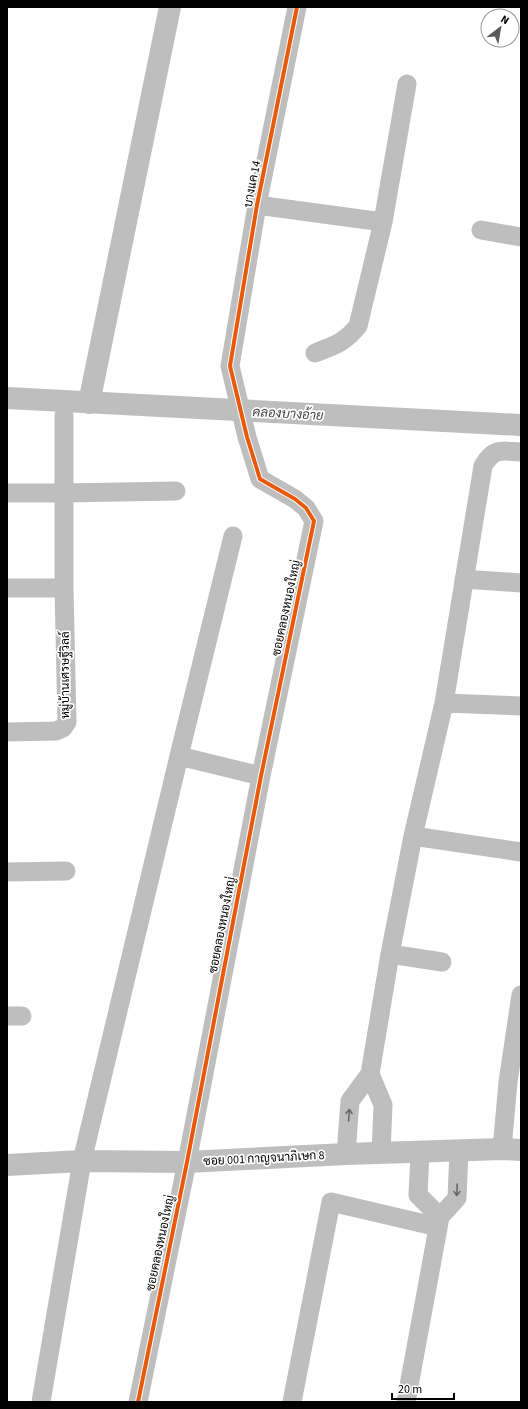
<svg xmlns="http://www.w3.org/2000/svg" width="528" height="1409" font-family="'Source Sans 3',Sarabun,sans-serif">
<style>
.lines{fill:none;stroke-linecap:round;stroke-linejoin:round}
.canal{stroke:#bebebe;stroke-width:22}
.minor{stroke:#bebebe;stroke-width:19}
.tertiary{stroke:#bebebe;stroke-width:22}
.cycleway-casing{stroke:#fff;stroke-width:6}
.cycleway{stroke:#e8590c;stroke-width:4}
.oneway{stroke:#686868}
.labels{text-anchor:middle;stroke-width:3.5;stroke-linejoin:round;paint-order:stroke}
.street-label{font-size:12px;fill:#000;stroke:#fff}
.water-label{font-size:13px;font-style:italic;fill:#434343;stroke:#fff}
</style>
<rect width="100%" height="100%" fill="#fff"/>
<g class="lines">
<!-- canal -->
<path class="canal" d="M 7,398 L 521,425
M 89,403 L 170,7"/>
<!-- minor -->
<path class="minor" d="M 257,205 L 383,222
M 481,230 L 521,237
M 315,353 C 335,345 344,343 358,326 L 383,222 L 407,84
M 7,493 L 64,493 L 176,491
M 464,579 L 521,583
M 7,588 L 64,588
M 444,703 L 521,706
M 7,732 L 56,731 L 63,728 L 67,722 L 64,588 L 64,415
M 179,756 L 261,776
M 413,836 L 521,852
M 7,872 L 66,871
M 390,954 L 442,962
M 7,1016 L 22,1016
M 370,1074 L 383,1105 L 381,1153
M 502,1149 L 508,1082 L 521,995
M 420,1152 L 418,1195 L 440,1217 L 457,1198 L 459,1151
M 346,1154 L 350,1101 L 370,1074 L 390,954 L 413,836 L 444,703 L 483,466 C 494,447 502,451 521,452
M 41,1402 L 82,1161 L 179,756 L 233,536
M 138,1402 L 187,1162 L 261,776 L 314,521 L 306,508 L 295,499 L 260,479 L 247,437 L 230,366 L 257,205 L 297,7
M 292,1402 L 331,1202 L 438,1227
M 406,1402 L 440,1217"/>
<!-- tertiary -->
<path class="tertiary" d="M 7,1165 L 82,1161 L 187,1162 L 346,1154 L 502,1149 L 521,1150"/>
<defs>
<path id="cycleway" d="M 138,1402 L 187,1162 L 261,776 L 314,521 L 306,508 L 295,499 L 260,479 L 247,437 L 230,366 L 257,205 L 297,7"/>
</defs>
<!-- cycleway casing -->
<use href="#cycleway" class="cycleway-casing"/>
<!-- cycleway -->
<use href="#cycleway" class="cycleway"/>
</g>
<!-- one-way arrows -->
<defs><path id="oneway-shaft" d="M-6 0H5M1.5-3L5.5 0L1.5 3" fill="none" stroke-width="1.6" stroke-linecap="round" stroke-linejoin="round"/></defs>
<g class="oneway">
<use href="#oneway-shaft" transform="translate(349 1115) rotate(-86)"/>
<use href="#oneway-shaft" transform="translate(457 1190) rotate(92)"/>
</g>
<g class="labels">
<!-- street labels -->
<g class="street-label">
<text transform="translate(252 184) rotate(-79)" y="4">บางแค 14</text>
<text transform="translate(286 608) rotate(-78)" y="4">ซอยคลองหนองใหญ่</text>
<text transform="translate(65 675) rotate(-90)" y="4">หมู่บ้านเศรษฐีวิลล์</text>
<text transform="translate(222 925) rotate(-79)" y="4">ซอยคลองหนองใหญ่</text>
<text transform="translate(264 1158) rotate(-3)" y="4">ซอย 001 กาญจนาภิเษก 8</text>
<text transform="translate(160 1243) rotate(-78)" y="4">ซอยคลองหนองใหญ่</text>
</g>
<!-- water labels -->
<g class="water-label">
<text transform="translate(288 413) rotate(3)" y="5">คลองบางอ้าย</text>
</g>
</g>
<!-- border -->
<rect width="528" height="1409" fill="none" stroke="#000000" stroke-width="16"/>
<!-- north arrow -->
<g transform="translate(500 28) rotate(31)"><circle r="19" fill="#ffffff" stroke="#999999"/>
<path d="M0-3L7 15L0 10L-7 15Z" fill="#595959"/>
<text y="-6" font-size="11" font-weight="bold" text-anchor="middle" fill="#000000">N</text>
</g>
<!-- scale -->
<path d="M392 1393v6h62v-6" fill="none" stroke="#000000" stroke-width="2"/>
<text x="398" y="1393" font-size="12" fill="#000000" stroke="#ffffff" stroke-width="3" paint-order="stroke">20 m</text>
</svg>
